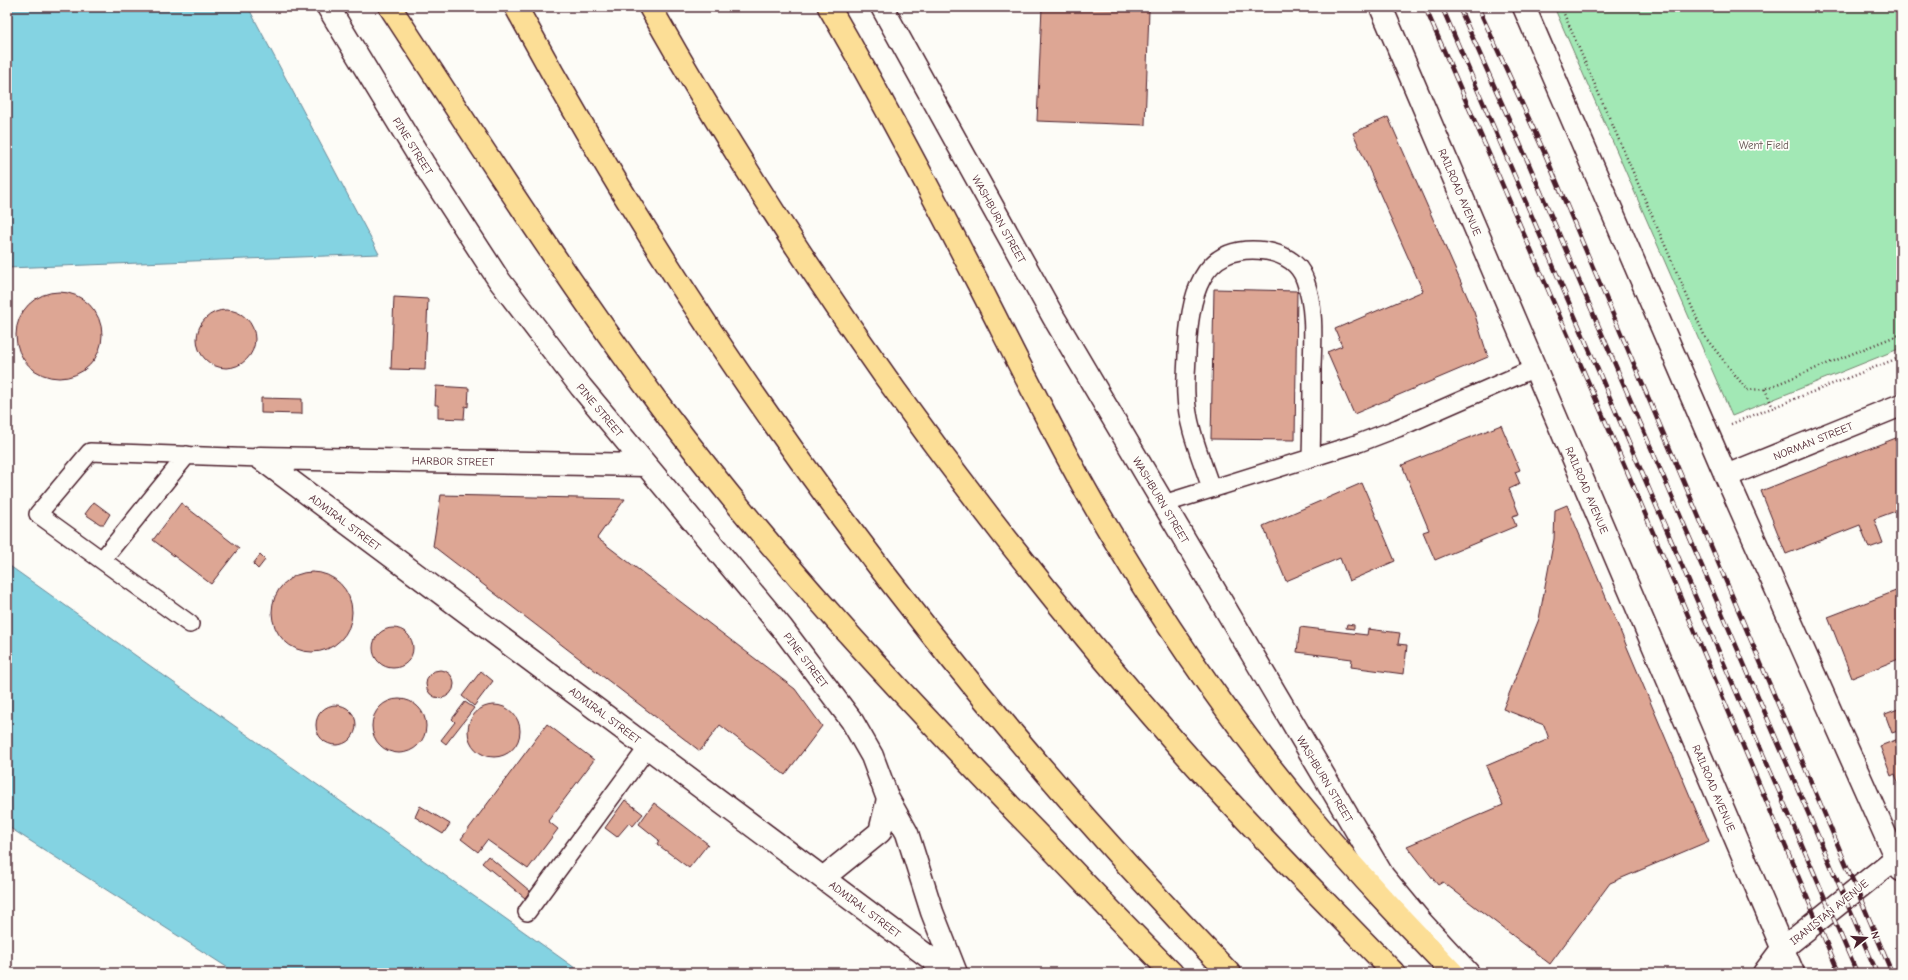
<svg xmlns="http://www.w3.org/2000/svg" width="1908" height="980" font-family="'Comic Neue',sans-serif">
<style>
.green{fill:#a2e8b5;stroke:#768470}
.water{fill:#84d3e2;stroke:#6d8b99}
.building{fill:#dda694;stroke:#4a1f2b}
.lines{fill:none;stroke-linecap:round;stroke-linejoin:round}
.lane-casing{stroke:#4a1f2b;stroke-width:20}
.street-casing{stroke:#4a1f2b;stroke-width:25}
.secondary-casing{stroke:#4a1f2b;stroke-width:25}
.highway-casing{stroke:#4a1f2b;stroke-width:25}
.path{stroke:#4a1f2b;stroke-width:2.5;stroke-dasharray:1 3;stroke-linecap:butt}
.lane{stroke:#fdfcf7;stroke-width:17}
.street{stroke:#fdfcf7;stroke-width:22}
.secondary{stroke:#fdfcf7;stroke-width:22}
.highway{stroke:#fcde96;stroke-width:22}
.rail-casing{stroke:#4a1f2b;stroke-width:4.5}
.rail{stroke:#fdfcf7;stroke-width:3;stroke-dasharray:9;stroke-linecap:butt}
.labels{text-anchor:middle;stroke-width:3.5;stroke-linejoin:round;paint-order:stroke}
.park-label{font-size:11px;fill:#60514e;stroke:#fdfcf7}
.street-label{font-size:11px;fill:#4a1f2b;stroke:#fdfcf7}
</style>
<rect width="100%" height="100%" fill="#fdfcf7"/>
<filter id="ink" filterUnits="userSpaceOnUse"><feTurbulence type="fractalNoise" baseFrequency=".025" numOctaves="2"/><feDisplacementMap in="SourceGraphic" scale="8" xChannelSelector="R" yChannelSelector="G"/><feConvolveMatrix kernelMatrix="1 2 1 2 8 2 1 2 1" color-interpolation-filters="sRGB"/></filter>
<g filter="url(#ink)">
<!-- green -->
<path class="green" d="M 1554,7 L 1901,7 L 1901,348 L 1732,416 Z"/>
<!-- water -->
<path class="water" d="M 7,7 L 248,7 L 379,254 L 7,268 Z
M 7,564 L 582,973 L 236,973 L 7,826 Z"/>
<!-- building -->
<path class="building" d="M 1042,7 L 1149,10 L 1145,125 L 1037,121 Z
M 1388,117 L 1474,312 L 1488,357 L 1354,414 L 1327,352 L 1342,346 L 1335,329 L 1423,291 L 1353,133 Z
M 1214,289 L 1297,291 L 1295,440 L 1211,439 Z
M16 335a43 43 0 1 1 86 0a43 43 0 1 1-86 0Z
M 394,297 L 428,299 L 425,370 L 391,369 Z
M197 339a29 29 0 1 1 58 0a29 29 0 1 1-58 0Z
M 436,386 L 469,388 L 468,407 L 465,406 L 464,419 L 438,418 L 438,405 L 435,405 Z
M 261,398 L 302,399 L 302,414 L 261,413 Z
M 1501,425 L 1520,470 L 1515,472 L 1520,484 L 1509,489 L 1519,514 L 1512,516 L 1516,526 L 1435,560 L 1423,532 L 1429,530 L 1402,465 Z
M 1901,436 L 1901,509 L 1874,519 L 1883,543 L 1869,548 L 1860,525 L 1786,554 L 1761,491 Z
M 1362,483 L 1395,561 L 1349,581 L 1340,558 L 1286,581 L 1263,526 Z
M 441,495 L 625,499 L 597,538 L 795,689 L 822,726 L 785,775 L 720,725 L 700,751 L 433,546 Z
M 94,502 L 110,514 L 104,524 L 100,524 L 85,514 Z
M 181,503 L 239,548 L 211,584 L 153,540 Z
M 1567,505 L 1709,841 L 1610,883 L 1550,964 L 1443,882 L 1438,885 L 1407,846 L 1503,805 L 1486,766 L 1549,739 L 1544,725 L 1503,709 L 1539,619 L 1554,539 L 1555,510 Z
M 260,555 L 265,560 L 258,569 L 253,564 Z
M272 612a40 40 0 1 1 80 0a40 40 0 1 1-80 0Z
M 1901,589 L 1901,658 L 1852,678 L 1828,617 Z
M 1347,624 L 1354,625 L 1354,629 L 1346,628 Z
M 1300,627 L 1367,635 L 1368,629 L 1400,633 L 1398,644 L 1407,645 L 1404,674 L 1351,667 L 1352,659 L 1297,652 Z
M373 648a20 20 0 1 1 40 0a20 20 0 1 1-40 0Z
M426 684a14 14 0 1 1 28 0a14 14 0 1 1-28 0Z
M 481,671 L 493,681 L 474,706 L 462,696 Z
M372 726a27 27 0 1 1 54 0a27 27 0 1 1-54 0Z
M 465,702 L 474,708 L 446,744 L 441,740 L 455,722 L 452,719 Z
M468 731a26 26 0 1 1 52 0a26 26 0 1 1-52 0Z
M316 725a20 20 0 1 1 40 0a20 20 0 1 1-40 0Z
M 1901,708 L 1901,730 L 1892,733 L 1885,714 Z
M 547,724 L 594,760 L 548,821 L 558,829 L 528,869 L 487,840 L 478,852 L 461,839 Z
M 1901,738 L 1901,791 L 1895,774 L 1891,776 L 1880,746 Z
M 625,800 L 643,814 L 633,826 L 629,823 L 617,837 L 605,828 Z
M 654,803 L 708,844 L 689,868 L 657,844 L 659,840 L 639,824 Z
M 420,806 L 450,824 L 443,834 L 415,817 Z
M 488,856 L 530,891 L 525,898 L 482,863 Z"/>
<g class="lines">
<defs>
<path id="lane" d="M 1211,488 C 1201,458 1187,426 1186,395 C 1185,381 1187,366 1187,352 C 1190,299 1198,242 1266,251 C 1283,254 1299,262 1305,280 C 1315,308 1313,337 1312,366 C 1312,397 1312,427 1311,457
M 1163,504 L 1359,443 L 1398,428 L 1535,368
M 102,560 L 187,455
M 190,624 L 38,514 L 90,452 L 260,458
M 527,912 L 648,747"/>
<path id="street" d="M 328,7 L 423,163 L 499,280 L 581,387 L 782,628 L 852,721 L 872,756 L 888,799 L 907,833 L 932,912 L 956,973
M 882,7 L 1054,318 L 1383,876 L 1422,923 L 1468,973
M 1381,7 L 1793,973
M 1524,7 L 1726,476 L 1901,870
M 260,458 L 950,973
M 260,458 L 646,465
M 1726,476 L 1901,405
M 823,878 L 880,832 L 888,799"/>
<path id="secondary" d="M 1764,973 L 1782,949 L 1896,858 L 1901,857"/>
<path id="highway" d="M 390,7 C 479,143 567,281 664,411 C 771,554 892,684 1015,811 C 1068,865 1119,920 1172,973
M 516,7 C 707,360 951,686 1229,973
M 650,7 C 800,273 980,521 1182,750 C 1250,827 1323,899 1394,973
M 829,7 C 882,98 930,190 978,283 C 1022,369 1064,456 1114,539 C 1174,639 1241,735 1316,823 C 1359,875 1406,924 1453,973"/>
</defs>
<!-- lane casing -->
<use href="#lane" class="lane-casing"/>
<!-- street casing -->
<use href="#street" class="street-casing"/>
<!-- secondary casing -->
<use href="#secondary" class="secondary-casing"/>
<!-- highway casing -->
<use href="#highway" class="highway-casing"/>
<!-- path -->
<path class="path" d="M 1561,7 L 1705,337 L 1747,390 L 1765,389 L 1901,334
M 1765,389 L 1773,408
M 1731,424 L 1901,357"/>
<!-- lane -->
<use href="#lane" class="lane"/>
<!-- street -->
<use href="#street" class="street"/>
<!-- secondary -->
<use href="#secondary" class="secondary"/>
<!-- highway -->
<use href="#highway" class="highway"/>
<defs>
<path id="rail" d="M 1425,7 L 1627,471 L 1839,973
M 1442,7 L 1857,973
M 1459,7 L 1528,162 L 1877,973
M 1478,7 L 1545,154 L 1892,973"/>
</defs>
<!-- rail casing -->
<use href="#rail" class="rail-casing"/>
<!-- rail -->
<use href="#rail" class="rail"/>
</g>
</g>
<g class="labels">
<!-- park labels -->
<g class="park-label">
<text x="1764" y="149">Went Field</text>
</g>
<!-- street labels -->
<g class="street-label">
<text transform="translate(413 146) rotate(58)" y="4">PINE STREET</text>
<text transform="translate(1460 192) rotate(67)" y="4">RAILROAD AVENUE</text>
<text transform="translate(999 219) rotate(61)" y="4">WASHBURN STREET</text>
<text transform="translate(600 410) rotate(50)" y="4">PINE STREET</text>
<text transform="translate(1813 441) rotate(-22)" y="4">NORMAN STREET</text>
<text transform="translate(453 461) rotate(1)" y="4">HARBOR STREET</text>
<text transform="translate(1587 490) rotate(67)" y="4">RAILROAD AVENUE</text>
<text transform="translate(1161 500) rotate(59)" y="4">WASHBURN STREET</text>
<text transform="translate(345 522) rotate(37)" y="4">ADMIRAL STREET</text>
<text transform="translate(806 660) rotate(53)" y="4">PINE STREET</text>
<text transform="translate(605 715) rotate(37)" y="4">ADMIRAL STREET</text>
<text transform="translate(1325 779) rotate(59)" y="4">WASHBURN STREET</text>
<text transform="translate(1714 788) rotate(67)" y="4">RAILROAD AVENUE</text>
<text transform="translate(865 909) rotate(37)" y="4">ADMIRAL STREET</text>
<text transform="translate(1829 912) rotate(-39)" y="4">IRANISTAN AVENUE</text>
</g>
</g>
<!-- margin -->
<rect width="1908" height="980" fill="none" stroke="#fdfcf7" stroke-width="24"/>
<rect x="12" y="12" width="1884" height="956" fill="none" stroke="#4a1f2b" stroke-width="1.5" filter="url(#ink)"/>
<!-- north arrow -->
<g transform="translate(1866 938) rotate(73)" stroke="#fdfcf7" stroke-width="3" paint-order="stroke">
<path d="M0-3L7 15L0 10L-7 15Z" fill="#4a1f2b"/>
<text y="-6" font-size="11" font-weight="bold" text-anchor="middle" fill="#4a1f2b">N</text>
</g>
</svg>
